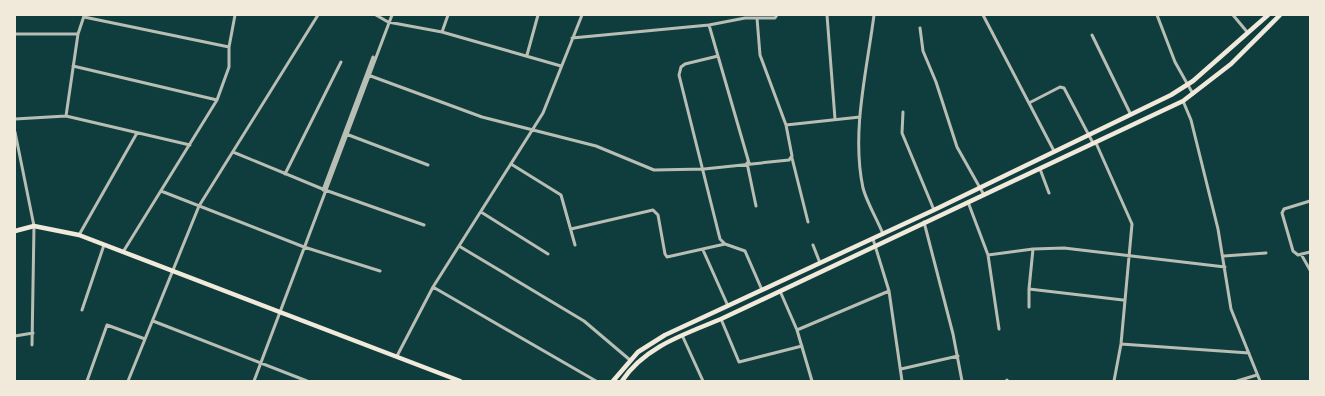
<svg xmlns="http://www.w3.org/2000/svg" width="1325" height="396" font-family="'Nunito Sans',sans-serif">
<style>
.lines{fill:none;stroke-linecap:round;stroke-linejoin:round}
.minor{stroke:#b8beb3;stroke-width:3}
.secondary{stroke:#f1e9da;stroke-width:4.5}
</style>
<rect width="100%" height="100%" fill="#0f3d3e"/>
<g class="lines">
<!-- minor -->
<path class="minor" d="M 376,15 L 388,22 L 442,32 L 561,66
M 827,15 L 835,119
M 874,15 C 867,70 851,132 863,188 C 867,203 877,219 883,234
M 983,15 L 1054,151
M 1157,15 L 1175,62 L 1193,94
M 1233,15 L 1248,33
M 84,17 L 229,47
M 709,25 L 749,163
M 920,28 L 923,51 L 936,82 L 957,147 L 984,195
M 442,32 L 448,15
M 15,34 L 78,34
M 1092,35 L 1131,115
M 572,38 L 709,25 L 745,18 L 775,18 L 777,15
M 527,55 L 538,15
M 718,56 L 685,64 L 681,67 L 679,75 L 720,239 L 725,244 L 745,251 L 762,290
M 73,66 L 217,100
M 368,75 L 482,117 L 596,146 L 654,170 L 704,169 L 789,160 L 792,156 L 786,125 L 760,55 L 757,18
M 1183,101 L 1191,120 L 1218,229 L 1231,309 L 1260,381
M 1029,103 L 1060,87 L 1064,88 L 1093,143
M 903,112 L 902,133 L 934,210
M 66,116 L 78,34 L 84,16
M 15,119 L 66,116 L 190,145
M 786,125 L 860,117
M 15,132 L 34,226 L 32,345
M 346,134 L 428,165
M 1096,143 L 1132,224 L 1121,344 L 1114,381
M 233,152 L 325,190 L 424,225
M 792,158 L 808,222
M 747,163 L 756,206
M 511,164 L 561,195 L 575,245
M 1040,169 L 1049,193
M 285,174 L 341,62
M 323,190 L 373,57
M 161,191 L 304,247 L 380,271
M 1310,201 L 1284,209 L 1282,213 L 1293,251 L 1298,255 L 1310,252
M 968,202 L 988,255 L 999,329
M 481,212 L 548,254
M 924,222 L 953,334 L 962,381
M 571,229 L 653,210 L 658,215 L 665,254 L 667,257 L 725,244
M 79,235 L 137,133
M 873,239 L 889,291 L 902,381
M 813,245 L 820,263
M 459,246 L 584,321 L 630,360
M 703,250 L 728,306
M 123,252 L 217,100 L 229,67 L 229,47 L 235,15
M 1301,254 L 1310,270
M 988,255 L 1033,249 L 1064,248 L 1225,267
M 1224,256 L 1266,253
M 433,287 L 596,381
M 1029,289 L 1123,300
M 780,291 L 797,330 L 812,381
M 1029,307 L 1029,289 L 1033,249
M 82,310 L 104,245
M 721,319 L 739,362 L 802,346
M 153,321 L 307,381
M 797,330 L 889,291
M 682,335 L 703,381
M 15,336 L 33,333
M 1121,344 L 1249,353
M 397,356 L 433,287 L 543,113 L 582,15
M 901,369 L 958,356
M 87,381 L 107,325 L 145,339
M 128,381 L 199,206 L 318,15
M 254,381 L 392,15
M 1006,381 L 1007,380
M 1237,381 L 1257,375"/>
<!-- secondary -->
<path class="secondary" d="M 15,231 L 34,226 L 79,235 L 460,381
M 613,381 L 638,352 L 665,335 L 934,210 L 1171,95 L 1193,81 L 1268,15
M 622,381 C 644,347 685,334 721,319 L 1183,101 L 1231,64 L 1280,15"/>
</g>
<!-- border -->
<rect width="1325" height="396" fill="none" stroke="#f1e9da" stroke-width="32"/>
</svg>
